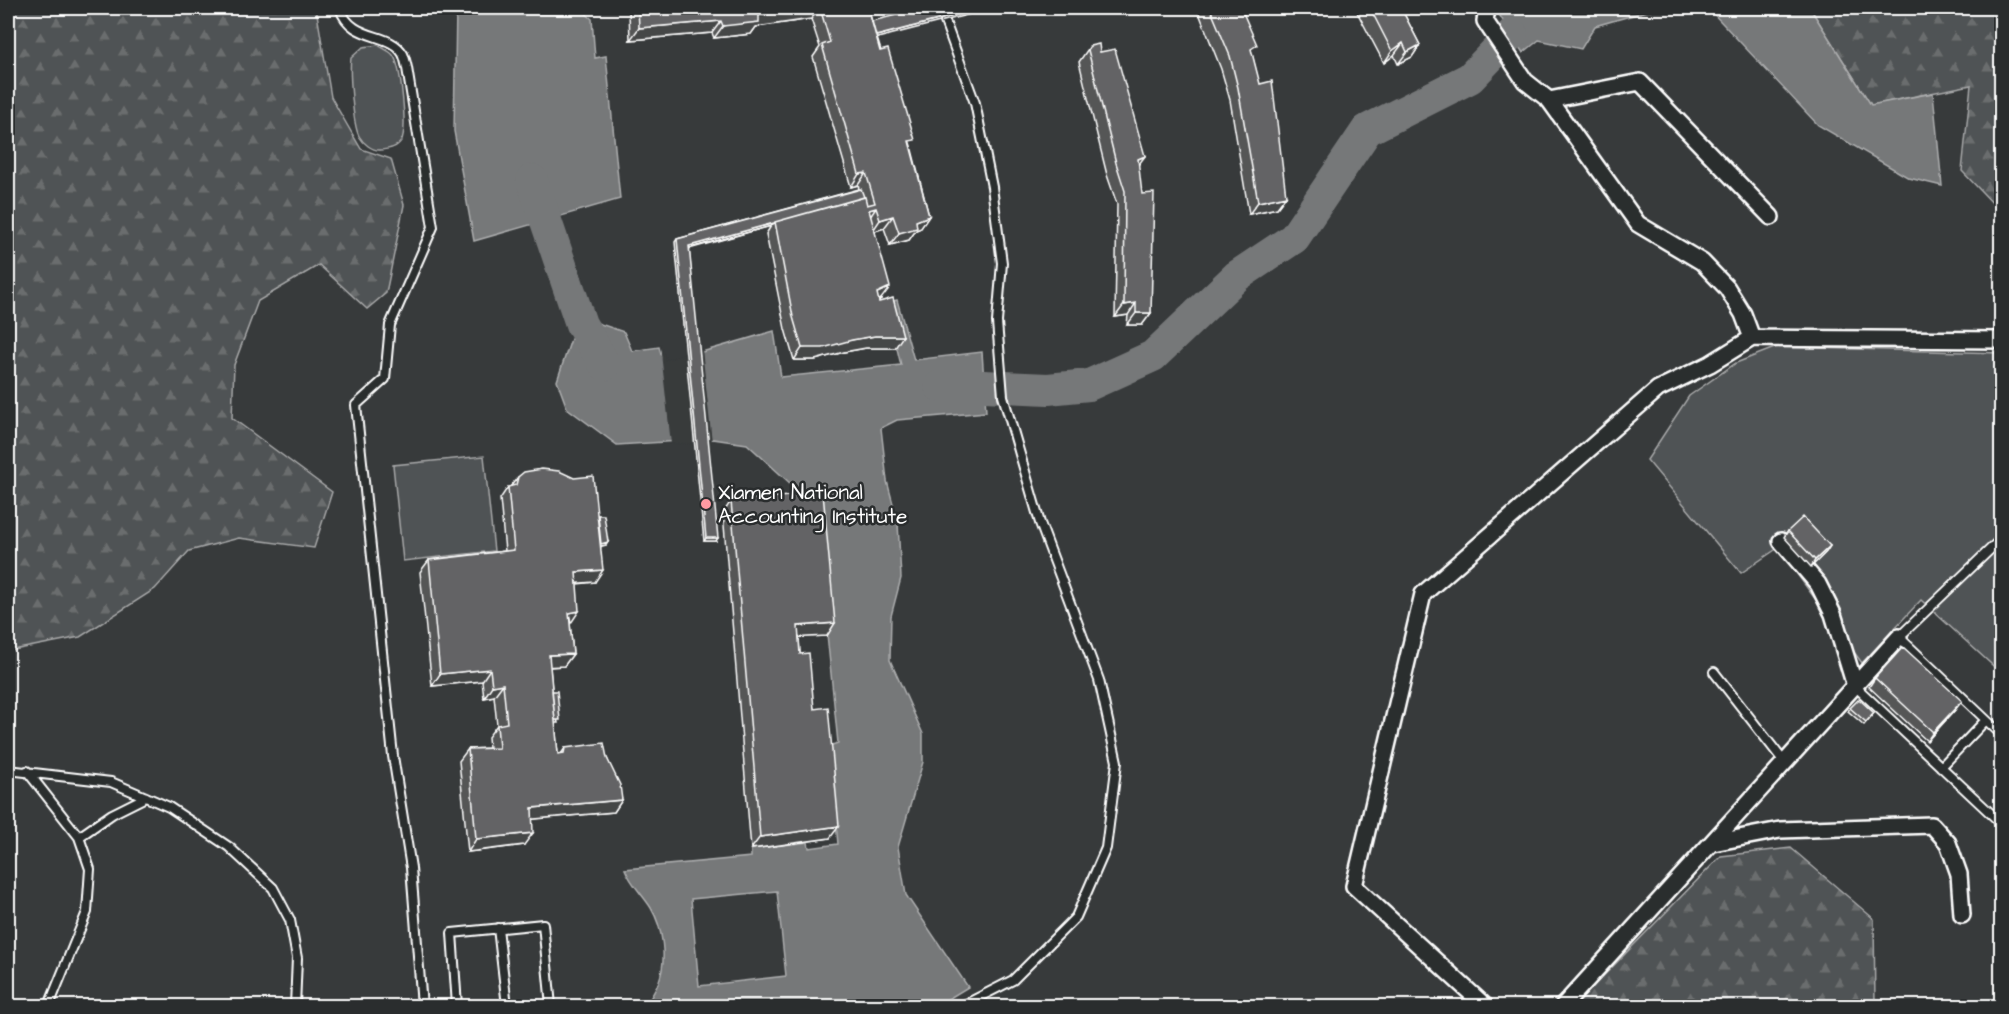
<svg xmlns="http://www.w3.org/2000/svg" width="2009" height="1014" font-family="'Architects Daughter',sans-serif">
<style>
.green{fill:#505354;stroke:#a8a9aa;stroke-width:1.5}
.forest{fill:url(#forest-firs);stroke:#a8a9aa;stroke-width:1.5}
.water{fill:#767879;stroke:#adaeaf;stroke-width:1.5;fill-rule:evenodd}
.pier{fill:#373a3b}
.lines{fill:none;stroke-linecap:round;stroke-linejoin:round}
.river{stroke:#767879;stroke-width:32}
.lane-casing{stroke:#fff;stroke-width:12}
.street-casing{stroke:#fff;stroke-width:20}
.lane{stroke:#2a2d2e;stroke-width:8}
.street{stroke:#2a2d2e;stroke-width:15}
.wall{fill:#555657;stroke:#fff;stroke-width:1.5}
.shaded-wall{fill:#454647;stroke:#fff;stroke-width:1.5}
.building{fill:#636465;stroke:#fff;stroke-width:1.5}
.poi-dot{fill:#ff9aa2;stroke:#2a2d2e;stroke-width:2}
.labels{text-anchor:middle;stroke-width:5;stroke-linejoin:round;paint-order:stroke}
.poi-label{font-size:21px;fill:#fff;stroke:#2a2d2e;text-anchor:start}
</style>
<defs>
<pattern id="forest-firs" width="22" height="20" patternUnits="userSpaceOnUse" patternTransform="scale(1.5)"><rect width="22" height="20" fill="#505354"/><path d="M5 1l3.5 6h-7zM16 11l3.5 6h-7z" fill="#6a6d6e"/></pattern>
</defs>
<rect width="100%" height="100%" fill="#373a3b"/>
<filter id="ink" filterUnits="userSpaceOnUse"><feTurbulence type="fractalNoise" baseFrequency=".0167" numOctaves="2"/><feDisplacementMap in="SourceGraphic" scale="12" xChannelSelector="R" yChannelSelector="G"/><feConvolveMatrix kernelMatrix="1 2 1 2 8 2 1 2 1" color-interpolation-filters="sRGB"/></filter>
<g filter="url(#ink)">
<!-- green -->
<path class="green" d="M 378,45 C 382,48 390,51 393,55 C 401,65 408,131 401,141 C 397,148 388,149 381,150 C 372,151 363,143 359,136 C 353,125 349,71 351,58 L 363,47 Z
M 1777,347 L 2001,353 L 2001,673 L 1921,600 L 1862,663 L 1778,548 L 1741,573 L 1647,460 L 1689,396 L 1736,363 Z
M 484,456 L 494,551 L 403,561 L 393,465 Z"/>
<!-- forest -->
<path class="forest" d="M 8,8 L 316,8 L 331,97 L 361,149 L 391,159 L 404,205 L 386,293 L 367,309 L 319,265 L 258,301 L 234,365 L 232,418 L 332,492 L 314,548 L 239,538 L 189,551 L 155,589 L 80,637 L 8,651 Z
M 1810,8 L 2001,8 L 2001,212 L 1962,171 L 1971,85 L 1871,105 Z
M 1791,848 L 1874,919 L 1875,1006 L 1574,1006 L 1721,856 Z"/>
<!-- water -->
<path class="water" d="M 456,8 L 580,8 L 592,19 L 595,58 L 606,56 L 620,199 L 474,241 L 454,131 Z
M 1495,8 L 1658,8 L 1595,26 L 1581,49 L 1539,40 L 1523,53 Z
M 1708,8 L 1810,8 L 1871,105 L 1933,93 L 1942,186 L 1909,178 L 1818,125 Z
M 897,300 L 914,360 L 982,352 L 986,412 L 897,420 L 881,428 L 887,481 L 898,523 L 901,578 L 891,616 L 890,660 L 923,734 L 923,762 L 898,847 L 906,895 L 968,987 L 940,1004 L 931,1006 L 646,1006 C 650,998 656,990 659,981 C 667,959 663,928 651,908 C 642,894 631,884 625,869 L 751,857 L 751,849 L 808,842 L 809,848 L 838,844 L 829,746 L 838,743 L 814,505 L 747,444 L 713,439 L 617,445 L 567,408 L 557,381 L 571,339 L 592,321 L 624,332 L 632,351 L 659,347 L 664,363 L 774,331 L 781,377 L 901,365 L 886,303 ZM 777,891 L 786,976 L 699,986 L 691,899 Z"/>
<!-- pier -->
<path class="pier" d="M 660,344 L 666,360 L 702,349 L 712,442 L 671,444 Z"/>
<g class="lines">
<!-- river -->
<path class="river" d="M 532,180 L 581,324 L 605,365
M 940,386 L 984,386 L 1048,389 L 1089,385 L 1153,356 L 1237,276 L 1294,238 L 1367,130 L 1470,78 L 1512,34"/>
<defs>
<path id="lane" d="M 340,8 C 351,42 390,31 403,54 C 405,58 406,64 407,68 L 433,227 L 390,325 L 385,379 L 356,405 L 393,756 L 411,868 L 422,1006
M 940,8 L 975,103 L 992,187 L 1002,263 L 997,322 L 1003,396 L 1040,523 L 1099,680 L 1117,762 L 1106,848 L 1076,917 L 1013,980 L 962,1006
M 2002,538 L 1899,637 L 2002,735
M 1714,672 L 1785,763
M 1855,686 L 2002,824
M 1941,767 L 1986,720
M 8,770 L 111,782 L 169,807 L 229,847 L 273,888 L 290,920 L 297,958 L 295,1006
M 27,771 L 79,837 L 90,869 L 87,912 L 50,1003 L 51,1006
M 79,837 L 112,814 L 146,797
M 498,928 L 507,1006
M 457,1006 L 452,933 L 543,924 L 551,1006"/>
<path id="street" d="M 1549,100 L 1640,82 L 1771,217
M 1752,338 L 2002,340
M 1781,541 L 1818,584 L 1833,614 L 1855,686
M 1713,843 L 1780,830 L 1932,825 L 1948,843 L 1959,874 L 1962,915
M 1485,1006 L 1354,886 L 1423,594 L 1658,389 L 1710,364 L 1752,338 L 1743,314 L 1727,288 L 1702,262 L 1638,224 L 1549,100 L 1525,81 L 1485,21 L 1487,8
M 1563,1006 L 1899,637"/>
</defs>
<!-- lane casing -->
<use href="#lane" class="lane-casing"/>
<!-- street casing -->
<use href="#street" class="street-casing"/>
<!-- lane -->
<use href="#lane" class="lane"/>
<!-- street -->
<use href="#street" class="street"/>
</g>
<!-- wall -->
<path class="wall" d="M 631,8 L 868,8 L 877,38 L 911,146 L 929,216 L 921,228 L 916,230 L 909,240 L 890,245 L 884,228 L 875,231 L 881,299 L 879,300 L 895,348 L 866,348 L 844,352 L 815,360 L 794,360 L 785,329 L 766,234 L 771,226 L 689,249 L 716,541 L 704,541 L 675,242 L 677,239 L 859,189 L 858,185 L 851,187 L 813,57 L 820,47 L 811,19 L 756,27 L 751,34 L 714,38 L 712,33 L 630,40 L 629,11 Z
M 1197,8 L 1241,8 L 1286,196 L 1277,208 L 1249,214 L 1230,100 L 1221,69 Z
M 1355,8 L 1401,8 L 1420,45 L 1412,57 L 1398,64 L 1394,55 L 1384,63 Z
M 1090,46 L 1100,52 L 1138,165 L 1151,313 L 1142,325 L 1127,325 L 1128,315 L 1115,317 L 1117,204 L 1107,175 L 1079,62 Z
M 518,477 L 598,515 L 608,542 L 606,545 L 601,546 L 595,582 L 577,584 L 570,623 L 573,654 L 564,666 L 550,667 L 552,691 L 558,723 L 555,723 L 558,754 L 561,754 L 565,748 L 607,758 L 622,800 L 614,812 L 532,819 L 524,845 L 468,852 L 459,761 L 468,749 L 489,748 L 488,737 L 497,725 L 494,696 L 484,698 L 482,681 L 432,686 L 420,572 L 429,560 L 505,551 L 500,499 L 508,487 L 510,487 Z
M 731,501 L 827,636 L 799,637 L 800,654 L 814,709 L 830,838 L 751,849 L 723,513 Z
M 1788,531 L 1830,546 L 1826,552 L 1811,567 L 1784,537 Z
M 1875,678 L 1955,710 L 1927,741 L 1869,687 Z
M 1850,708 L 1874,713 L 1864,725 L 1848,711 Z"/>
<!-- shaded-wall -->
<path class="shaded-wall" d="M 820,8 L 811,19 L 756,27 L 751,34 L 714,38 L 723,26 L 759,15 Z
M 984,8 L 994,8 L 866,41 L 868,38 Z
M 721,21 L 712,33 L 630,40 L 639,28 Z
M 1403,43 L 1394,55 L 1384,63 L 1392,51 Z
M 1420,45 L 1412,57 L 1398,64 L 1407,52 Z
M 1145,156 L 1136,168 L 1138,159 Z
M 866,173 L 858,185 L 851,187 L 859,174 Z
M 1286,196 L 1277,208 L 1249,214 L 1258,202 Z
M 876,208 L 868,220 L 869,210 Z
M 893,216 L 884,228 L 872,232 L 880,220 Z
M 929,216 L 921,228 L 916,230 L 909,240 L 890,245 L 899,233 L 916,221 Z
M 774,223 L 771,226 L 686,249 L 689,246 Z
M 890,287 L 881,299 L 869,305 L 877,293 Z
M 1136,303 L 1128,315 L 1115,317 L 1124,305 Z
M 1136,313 L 1151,313 L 1142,325 L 1127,325 Z
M 875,336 L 903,336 L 895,348 L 866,348 L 844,352 L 815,360 L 794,360 L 802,348 Z
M 706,538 L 718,538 L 716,541 L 704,541 Z
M 608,542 L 606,545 L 591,548 L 593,545 Z
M 1830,546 L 1826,552 L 1811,567 L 1815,560 Z
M 603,570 L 595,582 L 567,584 L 576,572 Z
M 579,611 L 571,623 L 569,613 Z
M 835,623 L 827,636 L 789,638 L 798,626 Z
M 573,654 L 564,666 L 541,667 L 549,655 Z
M 490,669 L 482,681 L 432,686 L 440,674 Z
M 503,684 L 494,696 L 484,698 L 492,686 Z
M 1962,701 L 1955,710 L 1927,741 L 1933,732 Z
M 622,800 L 614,812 L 523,820 L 532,808 Z
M 839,826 L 830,838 L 751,849 L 760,837 Z
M 533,833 L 524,845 L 468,852 L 476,839 Z"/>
<!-- building -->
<path class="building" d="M 638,8 L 818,8 L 759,15 L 759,22 L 723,26 L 721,21 L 639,28 Z
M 820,8 L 868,8 L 880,51 L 888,49 L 915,140 L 909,141 L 929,216 L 916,221 L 917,228 L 899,233 L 893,216 L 880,220 L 876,208 L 869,210 L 890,287 L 877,293 L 879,302 L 893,298 L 903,336 L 875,336 L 852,340 L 823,348 L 802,348 L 793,317 L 775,222 L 865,197 L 867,205 L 875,203 L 866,173 L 859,174 L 822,45 L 830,42 Z
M 925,8 L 984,8 L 876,36 L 872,21 Z
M 1210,8 L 1241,8 L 1257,45 L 1251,49 L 1260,84 L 1272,81 L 1286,196 L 1258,202 L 1238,88 L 1230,56 Z
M 1370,8 L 1401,8 L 1420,45 L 1407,52 L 1403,43 L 1392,51 Z
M 1099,44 L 1100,52 L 1115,49 L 1145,156 L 1138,159 L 1142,194 L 1154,193 L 1151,313 L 1136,313 L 1136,303 L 1124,305 L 1125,191 L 1116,163 L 1088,50 L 1090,46 Z
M 861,189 L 864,197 L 775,222 L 774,223 L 689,246 L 718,538 L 706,538 L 677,239 Z
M 542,469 L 559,471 L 574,478 L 593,476 L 603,570 L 576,572 L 579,611 L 569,613 L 573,654 L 549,655 L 558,754 L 564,753 L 565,748 L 604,743 L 607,758 L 620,785 L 622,800 L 532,808 L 533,833 L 476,839 L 468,749 L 499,748 L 497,725 L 507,723 L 503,684 L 492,686 L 490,669 L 440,674 L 429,560 L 514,550 L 508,487 L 516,485 L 518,477 L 524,472 Z
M 823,493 L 835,623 L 798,626 L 800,654 L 809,653 L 814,709 L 828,707 L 839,826 L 760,837 L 731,501 Z
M 598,515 L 604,515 L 608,542 L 601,544 Z
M 1803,517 L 1830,546 L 1815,560 L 1788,531 Z
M 1903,647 L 1962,701 L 1933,732 L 1875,678 Z
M 552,691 L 557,691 L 560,720 L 555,720 Z
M 1859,699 L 1874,713 L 1866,722 L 1850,708 Z"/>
</g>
<!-- markers -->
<circle class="poi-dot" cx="706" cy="504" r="6"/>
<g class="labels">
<!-- poi labels -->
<g class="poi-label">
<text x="718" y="499">Xiamen National<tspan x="718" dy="24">Accounting Institute</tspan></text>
</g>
</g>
<!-- margin -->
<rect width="2009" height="1014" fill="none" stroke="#2a2d2e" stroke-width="30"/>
<rect x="15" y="15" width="1979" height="984" fill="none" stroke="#fff" stroke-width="2" filter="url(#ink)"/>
</svg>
